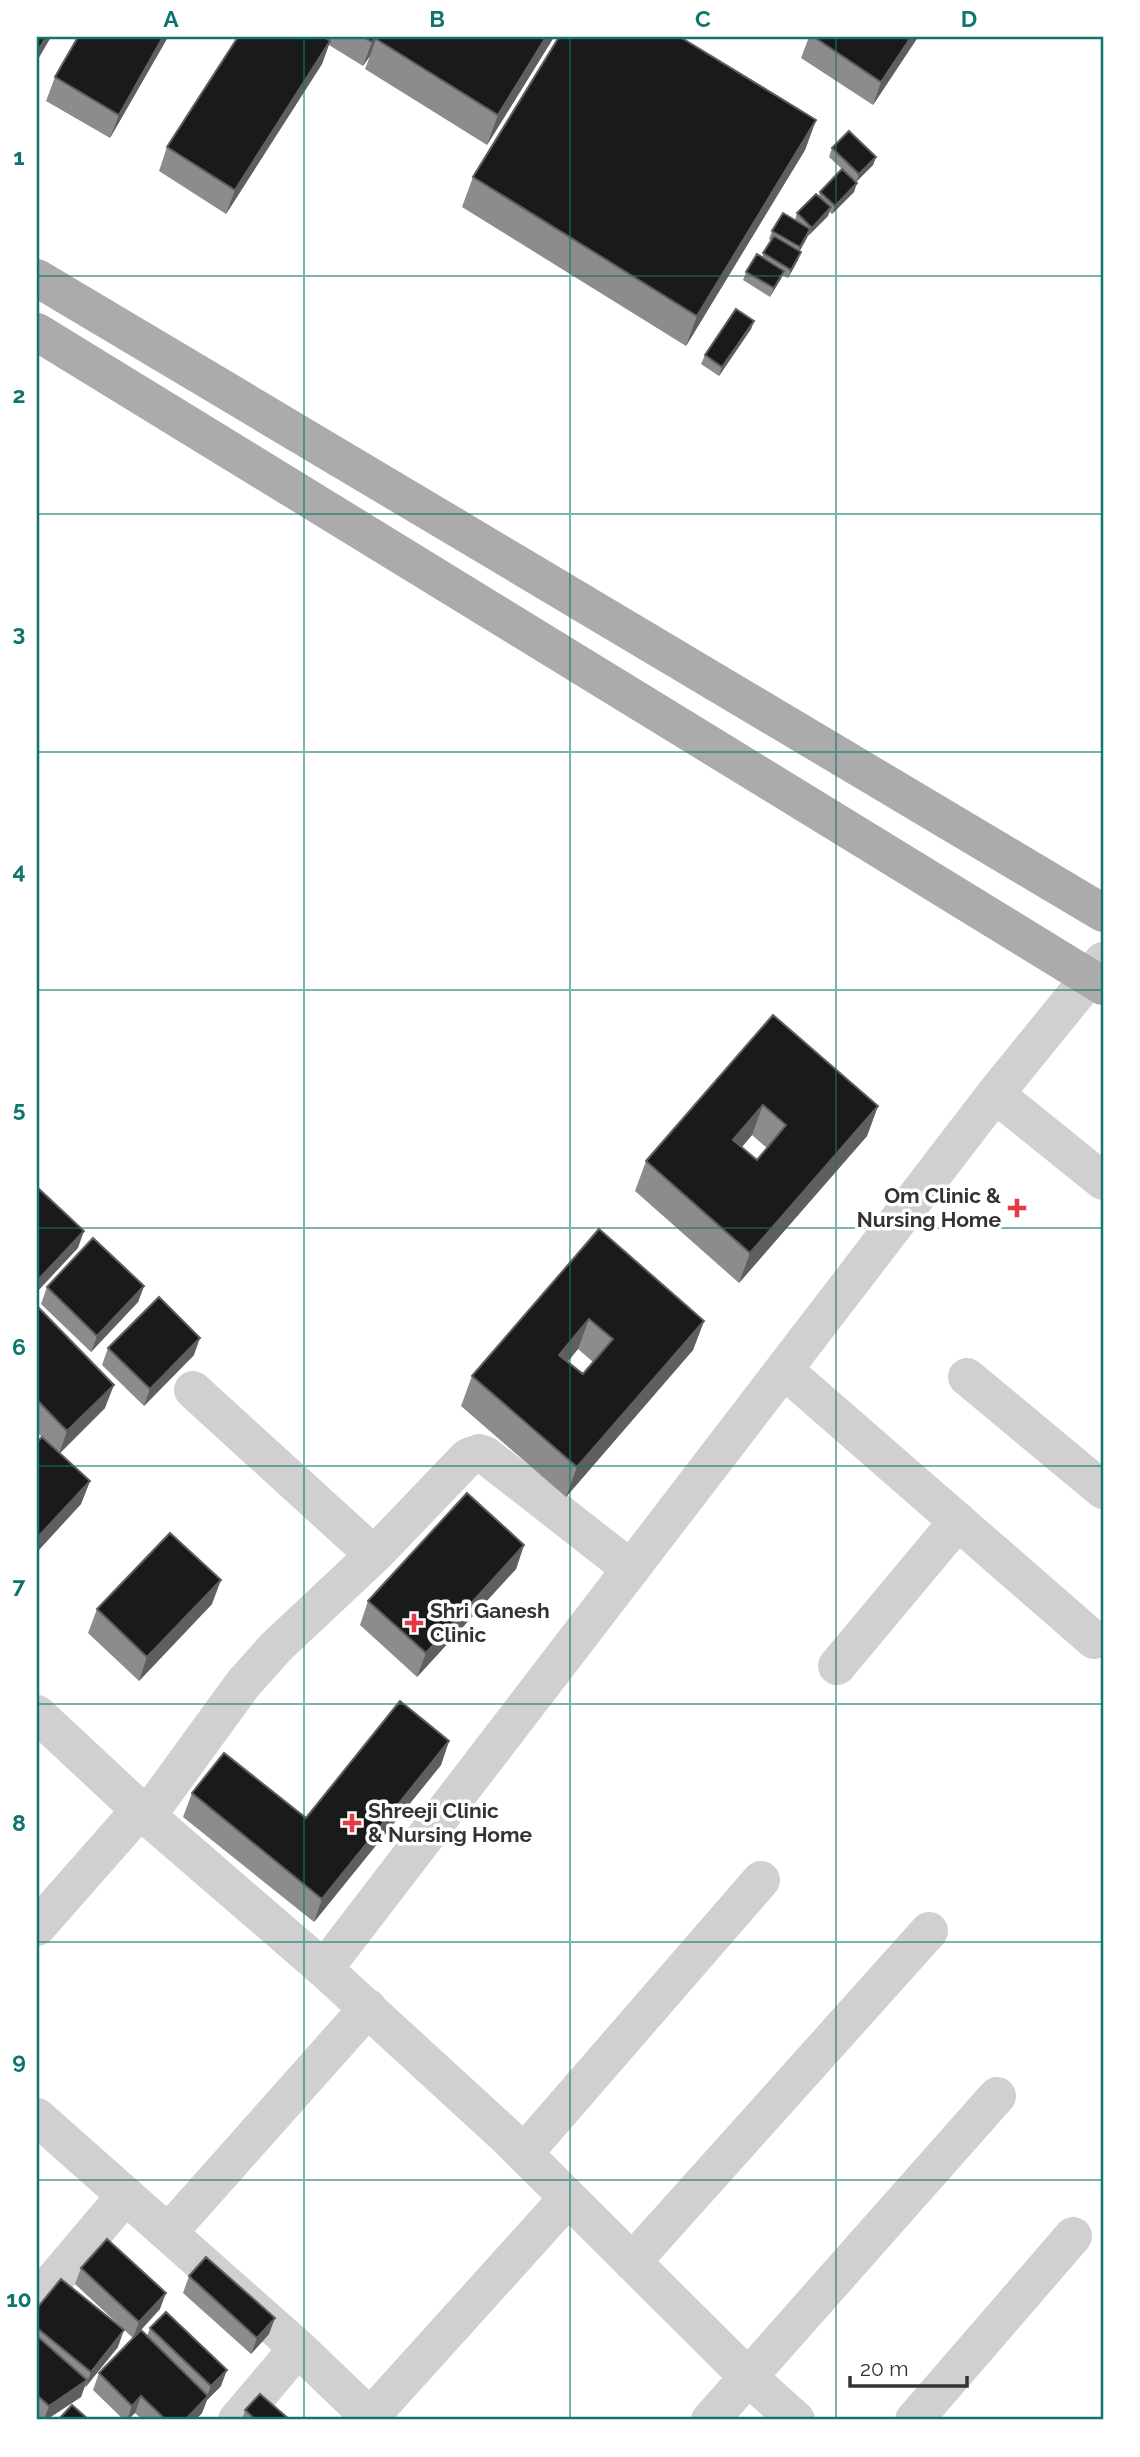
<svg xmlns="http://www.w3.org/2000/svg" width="1140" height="2457" font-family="Raleway,sans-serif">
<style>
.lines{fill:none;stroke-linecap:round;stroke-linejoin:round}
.minor{stroke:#d0d0d0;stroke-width:38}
.major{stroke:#ababab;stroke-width:38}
.wall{fill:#8c8c8c;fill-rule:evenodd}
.shaded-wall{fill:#5f5f5f}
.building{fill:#1a1a1a;stroke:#5f5f5f;stroke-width:2;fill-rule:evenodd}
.grid{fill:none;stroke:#0f766e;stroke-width:2;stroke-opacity:0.55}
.poi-dot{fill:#e63946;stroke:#fff;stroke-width:2.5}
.labels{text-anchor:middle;stroke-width:7;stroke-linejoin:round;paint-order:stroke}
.poi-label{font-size:21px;font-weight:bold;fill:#333;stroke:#fff;text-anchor:start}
.neatline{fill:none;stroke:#0f766e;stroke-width:2.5}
.grid-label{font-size:23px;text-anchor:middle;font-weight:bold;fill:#0f766e}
</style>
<rect width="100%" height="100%" fill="#fff"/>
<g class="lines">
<!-- minor -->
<path class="minor" d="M 995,1094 L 1103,1181
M 784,1370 L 1094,1640
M 967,1377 L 1103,1490
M 193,1390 L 374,1555
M 837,1666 L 958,1521
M 37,1714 L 140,1810 L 324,1969 L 995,1094 L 1103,961
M 147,1816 L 243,1684 L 276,1647 L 374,1555 L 468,1457 L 479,1453 L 485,1455 L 631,1569
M 37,1927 L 140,1810
M 324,1969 L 505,2135 L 748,2377 L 796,2420
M 37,2117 L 298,2348 L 373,2420
M 524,2153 L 761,1880
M 168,2233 L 368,2008
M 632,2262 L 929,1931
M 37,2300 L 125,2196
M 371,2416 L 568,2198
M 237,2420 L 298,2348
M 710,2420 L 997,2096
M 914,2420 L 1073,2236"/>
<!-- major -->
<path class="major" d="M 37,278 L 1103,913
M 37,332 L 1103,986"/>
</g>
<!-- wall -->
<path class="wall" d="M 78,37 L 168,37 L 110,138 L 46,101 L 55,77 Z
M 238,37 L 554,37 L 487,145 L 365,69 L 370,56 L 363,66 L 329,45 L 322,64 L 226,214 L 159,171 L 167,147 Z
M 809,37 L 918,37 L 873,105 L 801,58 Z
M 816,120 L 805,150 L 686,346 L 462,207 L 473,177 Z
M 832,148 L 876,157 L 873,165 L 856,182 L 854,192 L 832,214 L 829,212 L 828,216 L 808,236 L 808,235 L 799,251 L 798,260 L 788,278 L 782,275 L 770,297 L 743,280 L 746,272 L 762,257 L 771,240 L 769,239 L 772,231 L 795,220 L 797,213 L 819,196 L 820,192 L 842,169 L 829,157 Z
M 754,321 L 751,329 L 719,376 L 701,364 L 705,355 Z
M 773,1015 L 878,1106 L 867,1136 L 739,1283 L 635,1191 L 646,1161 ZM 752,1135 L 767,1148 L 757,1160 L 742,1147 Z
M 599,1229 L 704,1321 L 693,1350 L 566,1497 L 461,1406 L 472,1376 ZM 578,1349 L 593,1362 L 583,1374 L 568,1362 Z
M 144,1286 L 138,1302 L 91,1352 L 41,1304 L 47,1287 Z
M 37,1306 L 105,1408 L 60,1453 L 90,1481 L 81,1504 L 37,1552 L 37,1442 L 42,1437 L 37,1432 Z
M 108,1348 L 194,1355 L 144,1406 L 102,1365 Z
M 524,1545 L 516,1569 L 417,1677 L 360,1625 L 368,1601 Z
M 212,1604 L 139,1681 L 88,1633 L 97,1609 Z
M 449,1741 L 441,1765 L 314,1922 L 183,1817 L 192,1793 L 306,1818 Z
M 81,2268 L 160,2309 L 135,2337 L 147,2336 L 150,2328 L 221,2386 L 207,2400 L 202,2413 L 195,2420 L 143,2420 L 135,2413 L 128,2420 L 124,2420 L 93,2390 L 99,2373 L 133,2338 L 75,2284 Z
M 189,2276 L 269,2334 L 251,2354 L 183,2293 Z
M 37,2308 L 118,2347 L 84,2388 L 81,2397 L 46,2420 L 41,2420 L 37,2417 Z
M 245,2410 L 290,2420 L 242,2420 Z"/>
<!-- shaded-wall -->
<path class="shaded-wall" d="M 46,37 L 51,37 L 37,61 L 37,52 Z
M 163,37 L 168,37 L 110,138 L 119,115 Z
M 375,37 L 381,37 L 376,39 L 370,56 L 363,66 L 372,42 Z
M 546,37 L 554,37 L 487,145 L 498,115 Z
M 911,37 L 918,37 L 873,105 L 881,82 Z
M 330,41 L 322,64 L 226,214 L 235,190 Z
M 816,120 L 805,150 L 686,346 L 697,316 Z
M 876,157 L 873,165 L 856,182 L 859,174 Z
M 857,183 L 854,192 L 832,214 L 835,206 Z
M 831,207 L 828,216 L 808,236 L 812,228 Z
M 810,229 L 807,238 L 797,256 L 800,247 Z
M 801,252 L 798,260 L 788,278 L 791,270 Z
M 784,271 L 781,279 L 770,297 L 774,288 Z
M 754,321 L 751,329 L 719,376 L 722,367 Z
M 763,1105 L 752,1135 L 722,1170 L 733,1140 Z
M 878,1106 L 867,1136 L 739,1283 L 750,1253 Z
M 84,1231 L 78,1248 L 37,1292 L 37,1281 Z
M 144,1286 L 138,1302 L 91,1352 L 97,1336 Z
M 589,1319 L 578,1349 L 548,1384 L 559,1355 Z
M 704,1321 L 693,1350 L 566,1497 L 577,1467 Z
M 200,1338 L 194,1355 L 144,1406 L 150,1389 Z
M 114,1385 L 105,1408 L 59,1454 L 67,1431 Z
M 90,1481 L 81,1504 L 37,1552 L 37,1538 Z
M 524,1545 L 516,1569 L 417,1677 L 426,1653 Z
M 221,1580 L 212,1604 L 139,1681 L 147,1657 Z
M 449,1741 L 441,1765 L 314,1922 L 322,1899 Z
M 166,2293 L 160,2309 L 133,2338 L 139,2322 Z
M 275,2318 L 269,2334 L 251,2354 L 257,2338 Z
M 124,2330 L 118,2347 L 85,2388 L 91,2372 Z
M 227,2370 L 221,2386 L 207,2400 L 202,2413 L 195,2420 L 185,2420 L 206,2398 L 211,2386 Z
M 87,2380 L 81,2397 L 46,2420 L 44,2420 L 49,2406 Z
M 141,2396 L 135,2413 L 127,2420 L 132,2406 Z"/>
<!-- building -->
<path class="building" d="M 37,37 L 46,37 L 37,52 Z
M 78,37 L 163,37 L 119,115 L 55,77 Z
M 238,37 L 324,37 L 330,41 L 235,190 L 167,147 Z
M 363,37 L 375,37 L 372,42 Z
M 377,37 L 546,37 L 498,115 L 376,39 Z
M 559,37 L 680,37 L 816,120 L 697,316 L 473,177 Z
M 814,37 L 911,37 L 881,82 Z
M 849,131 L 876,157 L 859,174 L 832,148 Z
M 842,169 L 857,183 L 835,206 L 820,192 Z
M 816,194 L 831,207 L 812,228 L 797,213 Z
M 783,213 L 810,229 L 800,247 L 772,231 Z
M 774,236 L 801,252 L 791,270 L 763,253 Z
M 757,254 L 784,271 L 774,288 L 746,272 Z
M 736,309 L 754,321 L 722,367 L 705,355 Z
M 773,1015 L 878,1106 L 750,1253 L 646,1161 ZM 763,1105 L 786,1125 L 757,1160 L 733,1140 Z
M 38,1188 L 84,1231 L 37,1281 L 37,1189 Z
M 599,1229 L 704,1321 L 577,1467 L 472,1376 ZM 589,1319 L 613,1339 L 583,1374 L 559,1355 Z
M 93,1238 L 144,1286 L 97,1336 L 47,1287 Z
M 159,1297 L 200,1338 L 150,1389 L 108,1348 Z
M 37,1306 L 114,1385 L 67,1431 L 37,1400 Z
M 42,1437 L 90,1481 L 37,1538 L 37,1442 Z
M 467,1493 L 524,1545 L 426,1653 L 368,1601 Z
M 170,1533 L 221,1580 L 147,1657 L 97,1609 Z
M 400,1701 L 449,1741 L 322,1899 L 192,1793 L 224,1753 L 306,1818 Z
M 107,2239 L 166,2293 L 139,2322 L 81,2268 Z
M 206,2257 L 275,2318 L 257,2338 L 189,2276 Z
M 61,2279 L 124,2330 L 91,2372 L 37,2328 L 37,2308 Z
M 166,2312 L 227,2370 L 211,2386 L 150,2328 Z
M 141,2330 L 208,2396 L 185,2420 L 166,2420 L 141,2396 L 132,2406 L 99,2373 Z
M 37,2336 L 87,2380 L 49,2406 L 37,2395 Z
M 260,2394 L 290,2420 L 256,2420 L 245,2410 Z
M 72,2405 L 89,2420 L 58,2420 Z"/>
<!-- grid -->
<path class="grid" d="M 304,37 L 304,2420M 570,37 L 570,2420M 836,37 L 836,2420M 37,276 L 1103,276M 37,514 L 1103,514M 37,752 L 1103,752M 37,990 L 1103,990M 37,1228 L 1103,1228M 37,1466 L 1103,1466M 37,1704 L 1103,1704M 37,1942 L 1103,1942M 37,2180 L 1103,2180"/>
<!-- markers -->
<g class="poi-dot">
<path d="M1013.5 1197.5h7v7h7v7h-7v7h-7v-7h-7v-7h7z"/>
<path d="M410.5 1612.5h7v7h7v7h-7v7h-7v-7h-7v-7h7z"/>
<path d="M348.5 1812.5h7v7h7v7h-7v7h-7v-7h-7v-7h7z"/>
</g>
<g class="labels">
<!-- poi labels -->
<g class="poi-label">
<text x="1001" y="1203" text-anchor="end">Om Clinic &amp;<tspan x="1001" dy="24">Nursing Home</tspan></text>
<text x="430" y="1618">Shri Ganesh<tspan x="430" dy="24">Clinic</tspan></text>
<text x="368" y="1818">Shreeji Clinic<tspan x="368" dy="24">&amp; Nursing Home</tspan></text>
</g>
</g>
<!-- border -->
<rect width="1140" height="2457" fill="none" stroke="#ffffff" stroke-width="77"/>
<!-- scale -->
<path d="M850 2376v10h117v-10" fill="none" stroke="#333333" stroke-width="3.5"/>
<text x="860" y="2376" font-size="21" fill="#333333" stroke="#ffffff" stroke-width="5" paint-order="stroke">20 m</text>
<rect x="38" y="38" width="1064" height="2380" class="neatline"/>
<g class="grid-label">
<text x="171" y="27">A</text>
<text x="437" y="27">B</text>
<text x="703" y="27">C</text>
<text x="969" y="27">D</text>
<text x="19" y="165">1</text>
<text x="19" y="403">2</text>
<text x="19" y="641">3</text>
<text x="19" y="879">4</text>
<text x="19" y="1117">5</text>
<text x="19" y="1355">6</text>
<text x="19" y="1593">7</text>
<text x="19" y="1831">8</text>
<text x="19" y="2069">9</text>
<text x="19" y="2307">10</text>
</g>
</svg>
